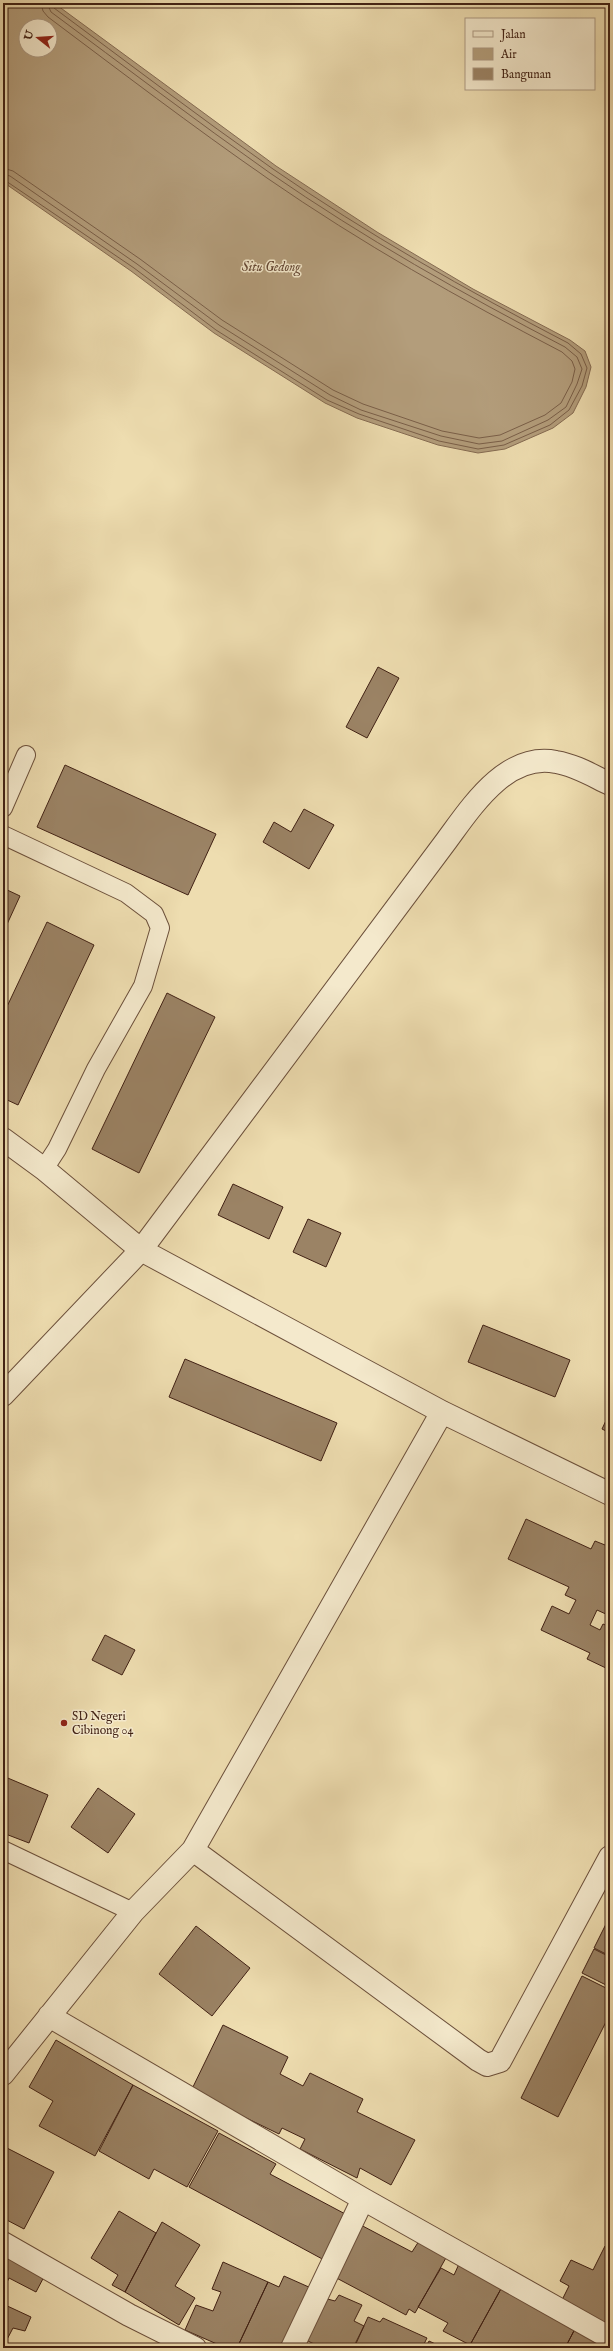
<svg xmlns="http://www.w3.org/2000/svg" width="613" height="2351" font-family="'IM FELL English',serif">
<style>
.water{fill:#b39d7b;stroke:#856b52;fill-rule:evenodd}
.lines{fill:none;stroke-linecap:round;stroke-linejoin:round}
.shore{stroke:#7a5f48;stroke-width:1}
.building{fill:#9b8365;stroke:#412114}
.service-casing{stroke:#6c503b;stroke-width:20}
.minor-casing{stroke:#6c503b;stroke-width:24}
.service{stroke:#f4e9cc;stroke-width:18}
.minor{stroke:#f4e9cc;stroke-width:22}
.poi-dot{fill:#8f2418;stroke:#f4e9cc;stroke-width:1.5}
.labels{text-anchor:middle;stroke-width:3;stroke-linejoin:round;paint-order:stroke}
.poi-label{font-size:12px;fill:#412114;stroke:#f4e9cc;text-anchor:start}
.water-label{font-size:13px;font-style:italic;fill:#634633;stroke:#f4e9cc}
</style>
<rect width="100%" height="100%" fill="#eeddb0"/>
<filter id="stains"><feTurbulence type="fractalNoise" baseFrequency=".005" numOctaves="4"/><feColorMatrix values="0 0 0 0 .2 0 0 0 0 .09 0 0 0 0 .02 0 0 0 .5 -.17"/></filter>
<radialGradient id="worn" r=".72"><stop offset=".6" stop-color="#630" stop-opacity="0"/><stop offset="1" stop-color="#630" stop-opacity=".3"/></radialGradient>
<!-- water -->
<path class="water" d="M 3,3 L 54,3 L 276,166 L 377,232 L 473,289 L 570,340 L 585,351 L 591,367 L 586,387 L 573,413 L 553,428 L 505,449 L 478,453 L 438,445 L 357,418 L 325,403 L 214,333 L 131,271 L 3,182 ZM 26,26 L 50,26 L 50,50 L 26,50 Z"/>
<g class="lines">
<!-- shore -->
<path class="shore" d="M 3,168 L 13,171 L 140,259 L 222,320 L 333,390 L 363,404 L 442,431 L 479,438 L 500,435 L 545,415 L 561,403 L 572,382 L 575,369 L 572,361 L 562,352 C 460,299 361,243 267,178 C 192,126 120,71 48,17 L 43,11 L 41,3
M 3,174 L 10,176 L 137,264 L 219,325 L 330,395 L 361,410 L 441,436 L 479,444 L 502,441 L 548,420 L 566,407 L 577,384 L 582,369 L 577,357 L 565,347 C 463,294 364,238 270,173 C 196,121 124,66 51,12 L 47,3
M 3,179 L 134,268 L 216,330 L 327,400 L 359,414 L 439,441 L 478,449 L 504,445 L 550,425 L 569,410 L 582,386 L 587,368 L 581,354 L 568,343 C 466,290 367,234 273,169 C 199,117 127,62 54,8 L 52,3"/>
</g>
<!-- building -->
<path class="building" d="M 378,667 L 399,678 L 367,738 L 346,727 Z
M 65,765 L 216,834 L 188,895 L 37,827 Z
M 304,809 L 334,825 L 309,869 L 263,842 L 274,822 L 291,832 Z
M 3,888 L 20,896 L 3,933 Z
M 47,922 L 94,945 L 18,1105 L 3,1098 L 3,1015 Z
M 167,993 L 215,1017 L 139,1173 L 92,1149 Z
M 233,1184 L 283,1207 L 269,1239 L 218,1215 Z
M 308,1219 L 341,1233 L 326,1267 L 293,1252 Z
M 483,1325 L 570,1360 L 555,1397 L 468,1362 Z
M 185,1359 L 337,1423 L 321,1461 L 169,1397 Z
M 610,1412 L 610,1433 L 602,1429 Z
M 526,1519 L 591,1549 L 595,1541 L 610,1547 L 610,1610 L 608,1615 L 597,1610 L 590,1625 L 600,1630 L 603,1624 L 610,1627 L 608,1669 L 587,1659 L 590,1653 L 541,1630 L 552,1606 L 569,1614 L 576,1600 L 565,1595 L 569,1587 L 508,1559 Z
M 105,1635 L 135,1650 L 122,1675 L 92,1660 Z
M 3,1776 L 48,1795 L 29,1843 L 3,1833 Z
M 98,1788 L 135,1814 L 108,1853 L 71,1827 Z
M 610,1916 L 610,1956 L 594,1948 Z
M 196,1926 L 250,1968 L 212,2016 L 159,1974 Z
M 594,1949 L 610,1957 L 610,1987 L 582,1973 Z
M 582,1976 L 610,1990 L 610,2014 L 558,2117 L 521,2098 Z
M 223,2025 L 288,2057 L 280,2074 L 303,2086 L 310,2073 L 363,2099 L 357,2112 L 415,2140 L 391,2185 L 360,2168 L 357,2178 L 300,2149 L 305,2139 L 282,2128 L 279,2134 L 191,2091 Z
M 56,2040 L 133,2085 L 95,2156 L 39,2126 L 53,2101 L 29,2087 Z
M 133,2085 L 218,2131 L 187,2187 L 154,2169 L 149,2179 L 99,2151 Z
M 219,2133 L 276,2164 L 270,2174 L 349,2216 L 326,2261 L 189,2187 Z
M 3,2146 L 54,2172 L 24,2229 L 3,2218 Z
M 119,2211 L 156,2233 L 125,2292 L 112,2285 L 118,2275 L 91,2258 Z
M 162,2222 L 200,2245 L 175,2286 L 195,2298 L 179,2325 L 125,2292 Z
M 357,2223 L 412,2252 L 419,2241 L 447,2256 L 415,2313 L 409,2309 L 406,2315 L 329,2274 Z
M 605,2246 L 610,2248 L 610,2326 L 561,2302 L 569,2286 L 560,2281 L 571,2260 L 593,2270 Z
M 3,2252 L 46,2273 L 36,2292 L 9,2278 L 3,2291 Z
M 223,2262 L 268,2282 L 237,2348 L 226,2348 L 185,2330 L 196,2305 L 213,2311 L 221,2292 L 212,2289 Z
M 459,2264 L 502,2287 L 470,2345 L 443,2331 L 448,2323 L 418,2307 L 441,2268 L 454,2275 Z
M 284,2276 L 311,2288 L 284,2348 L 237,2348 L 268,2282 L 279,2287 Z
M 502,2287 L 577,2325 L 565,2348 L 477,2348 L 470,2345 Z
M 339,2295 L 362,2305 L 354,2321 L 364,2326 L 353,2348 L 314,2348 L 316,2345 L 300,2337 L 320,2297 L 335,2301 Z
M 3,2304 L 31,2317 L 25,2331 L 13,2328 L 3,2347 Z
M 368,2317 L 380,2322 L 383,2318 L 427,2338 L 422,2348 L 354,2348 Z
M 577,2325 L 610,2348 L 565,2348 Z
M 429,2341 L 444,2348 L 425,2348 Z"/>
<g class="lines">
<defs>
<path id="service" d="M 3,808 L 26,755
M 3,835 L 126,893 L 154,914 L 160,928 L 143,986 L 96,1069 L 57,1149 L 44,1169
M 3,1850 L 133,1912"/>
<path id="minor" d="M 3,1139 L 44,1169 L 141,1250 L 442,1412 L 610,1494
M 3,1395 L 141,1250 L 447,840 C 472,806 507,752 556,762 C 575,765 593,776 610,784
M 193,1850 L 478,2060 L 487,2065 L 500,2061 L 610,1857
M 49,2016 L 363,2199 L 610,2338
M 3,2074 L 133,1912 L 193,1850 L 442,1412
M 3,2243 L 129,2315 L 195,2348
M 292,2348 L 363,2199"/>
</defs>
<!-- service casing -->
<use href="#service" class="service-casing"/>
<!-- minor casing -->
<use href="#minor" class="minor-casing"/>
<!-- service -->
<use href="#service" class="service"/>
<!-- minor -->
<use href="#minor" class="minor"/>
</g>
<!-- markers -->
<circle class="poi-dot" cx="64" cy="1723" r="4"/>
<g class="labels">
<!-- poi labels -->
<g class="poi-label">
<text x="72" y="1720">SD Negeri<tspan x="72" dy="14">Cibinong 04</tspan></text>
</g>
<!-- water labels -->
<g class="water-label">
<text x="271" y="271">Situ Gedong</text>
</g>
</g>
<!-- margin -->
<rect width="613" height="2351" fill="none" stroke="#eeddb0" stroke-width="16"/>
<rect x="4" y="4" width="605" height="2343" fill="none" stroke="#412114" stroke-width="2"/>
<rect x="8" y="8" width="597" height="2335" fill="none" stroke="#412114"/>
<!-- legend -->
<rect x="465" y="18" width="130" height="72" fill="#f4e9cc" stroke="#ac9982"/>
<rect x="473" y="31" width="20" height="6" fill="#f4e9cc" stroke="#ac9982"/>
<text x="501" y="38" font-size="12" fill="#412114">Jalan</text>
<rect x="473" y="48" width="20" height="12" fill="#b39d7b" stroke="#ac9982"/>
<text x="501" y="58" font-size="12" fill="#412114">Air</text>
<rect x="473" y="68" width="20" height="12" fill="#9b8365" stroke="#ac9982"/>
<text x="501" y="78" font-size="12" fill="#412114">Bangunan</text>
<!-- north arrow -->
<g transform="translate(38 38) rotate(287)"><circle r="19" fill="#f4e9cc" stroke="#ac9982"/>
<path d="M0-3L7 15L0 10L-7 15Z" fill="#8f2418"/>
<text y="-6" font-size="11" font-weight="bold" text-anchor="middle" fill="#412114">U</text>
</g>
<rect width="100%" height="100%" filter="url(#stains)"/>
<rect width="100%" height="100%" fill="url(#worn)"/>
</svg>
